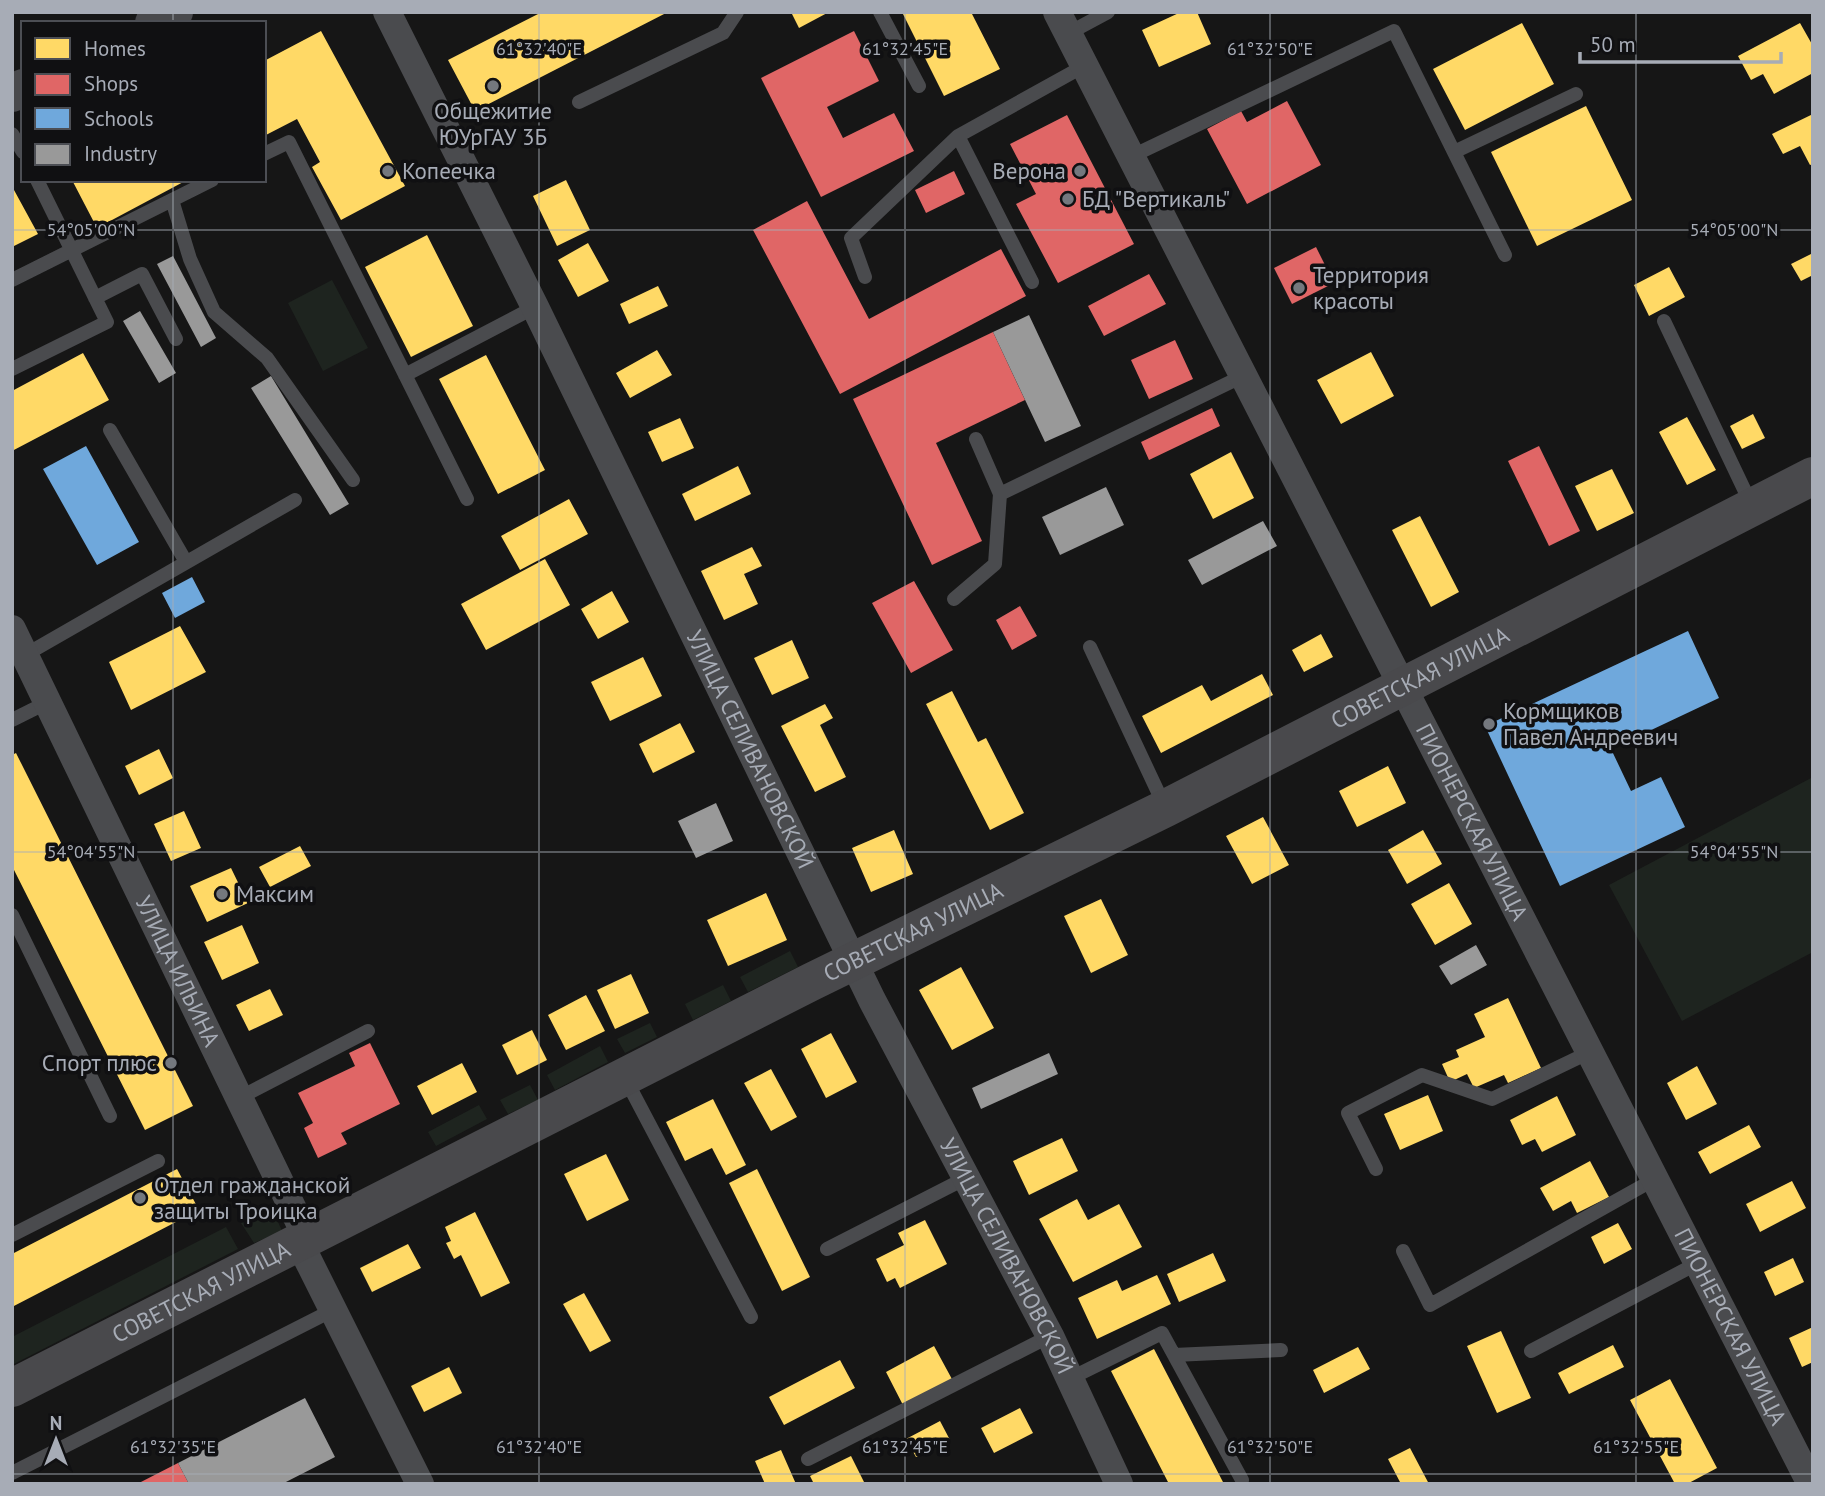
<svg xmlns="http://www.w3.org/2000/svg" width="1825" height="1496" font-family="'PT Sans',sans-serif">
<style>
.green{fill:#1e241f}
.homes{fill:#ffd966}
.shops{fill:#e06666}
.schools{fill:#6fa8dc}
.industry{fill:#999}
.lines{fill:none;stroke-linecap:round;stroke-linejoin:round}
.lane{stroke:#4a4b4e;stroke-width:14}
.street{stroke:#4a4b4e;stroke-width:28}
.secondary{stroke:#49494c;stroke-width:38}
.ticks{fill:none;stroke:#a7acb6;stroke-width:2;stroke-opacity:0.45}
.poi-dot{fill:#74787e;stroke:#101012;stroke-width:2.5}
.labels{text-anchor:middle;stroke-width:7;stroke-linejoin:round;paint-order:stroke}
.poi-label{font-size:23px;fill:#a7acb6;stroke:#101012;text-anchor:start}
.street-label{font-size:23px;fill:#a7acb6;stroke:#101012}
.ticks-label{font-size:18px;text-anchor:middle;fill:#a7acb6;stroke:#101012;stroke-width:7;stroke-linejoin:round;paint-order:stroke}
</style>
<rect width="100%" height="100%" fill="#161616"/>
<!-- green -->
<path class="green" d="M 332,280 L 368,348 L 323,371 L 288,303 Z
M 1813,777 L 1813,952 L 1682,1021 L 1609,885 Z
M 790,951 L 798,967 L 748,992 L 740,977 Z
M 723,985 L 731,1001 L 693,1020 L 685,1004 Z
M 650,1023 L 657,1037 L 625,1053 L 617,1039 Z
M 600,1046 L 608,1062 L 555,1090 L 547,1075 Z
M 530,1085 L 538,1100 L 508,1114 L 500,1100 Z
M 479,1105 L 487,1119 L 436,1146 L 428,1132 Z
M 272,1208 L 282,1231 L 254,1243 L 241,1223 Z
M 226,1227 L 238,1249 L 12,1365 L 12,1337 Z"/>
<!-- homes -->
<path class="homes" d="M 542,12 L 668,12 L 475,111 L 448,60 Z
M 791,12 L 829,12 L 799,28 Z
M 902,12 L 971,12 L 1000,69 L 944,96 Z
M 1181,12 L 1197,12 L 1211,44 L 1159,67 L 1142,30 Z
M 1522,23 L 1554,84 L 1465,130 L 1433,69 Z
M 1800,23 L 1813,46 L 1813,73 L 1774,94 L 1763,74 L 1751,80 L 1738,56 Z
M 321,31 L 405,186 L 341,220 L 312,167 L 320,162 L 297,119 L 264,136 L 264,61 Z
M 1586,106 L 1632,200 L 1537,246 L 1491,152 Z
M 1813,114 L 1813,164 L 1810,165 L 1800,146 L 1783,154 L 1772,134 Z
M 72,180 L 187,180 L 97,228 Z
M 566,180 L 590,230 L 557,246 L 533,196 Z
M 14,190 L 38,234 L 12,247 L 12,191 Z
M 427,235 L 473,326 L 411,357 L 365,267 Z
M 588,243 L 609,281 L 578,297 L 558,260 Z
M 1813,253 L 1813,275 L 1801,281 L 1791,264 Z
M 1669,267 L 1685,297 L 1649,316 L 1634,285 Z
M 658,286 L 668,306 L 629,324 L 620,304 Z
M 657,350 L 672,375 L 630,398 L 616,373 Z
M 1371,352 L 1394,396 L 1341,424 L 1317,380 Z
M 83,353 L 109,400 L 12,451 L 12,391 Z
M 486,355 L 545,470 L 498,494 L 439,379 Z
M 1753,414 L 1765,438 L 1742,449 L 1730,426 Z
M 1687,417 L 1716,470 L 1687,485 L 1659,432 Z
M 680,418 L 694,448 L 662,462 L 648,432 Z
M 1231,452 L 1254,498 L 1213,519 L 1190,474 Z
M 738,466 L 751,494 L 695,521 L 682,494 Z
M 1612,469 L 1634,513 L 1597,531 L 1575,486 Z
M 569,499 L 588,534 L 520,570 L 501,536 Z
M 1420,516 L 1459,592 L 1431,607 L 1392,530 Z
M 752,547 L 762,566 L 744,574 L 758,604 L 724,620 L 701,571 Z
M 545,559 L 570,605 L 486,650 L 461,604 Z
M 612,591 L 629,622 L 598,639 L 581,609 Z
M 180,626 L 206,672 L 131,710 L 109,662 Z
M 1321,634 L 1333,657 L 1304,672 L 1292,650 Z
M 792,640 L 809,678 L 772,695 L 754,658 Z
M 643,657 L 662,696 L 610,721 L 591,682 Z
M 1262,674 L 1273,695 L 1161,753 L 1142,716 L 1202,685 L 1211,701 Z
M 952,691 L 978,742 L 986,738 L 1024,813 L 990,830 L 926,704 Z
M 825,704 L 833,718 L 820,725 L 846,777 L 815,792 L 781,726 Z
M 680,723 L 695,752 L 653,773 L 639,744 Z
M 159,749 L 173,778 L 139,795 L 125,766 Z
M 16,753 L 193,1106 L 145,1130 L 12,866 L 12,755 Z
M 1388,766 L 1406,803 L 1357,827 L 1339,791 Z
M 184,811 L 201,848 L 171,861 L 154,824 Z
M 1263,817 L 1289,865 L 1252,884 L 1226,836 Z
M 894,830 L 913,874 L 871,892 L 852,848 Z
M 1423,830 L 1442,864 L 1407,884 L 1388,850 Z
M 300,846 L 311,866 L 270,887 L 259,867 Z
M 231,868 L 248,903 L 207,922 L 190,886 Z
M 1449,883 L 1472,924 L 1435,945 L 1411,904 Z
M 766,893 L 787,940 L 728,966 L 707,920 Z
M 1101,899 L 1128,955 L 1091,973 L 1064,916 Z
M 242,925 L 259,963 L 222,980 L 204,942 Z
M 961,967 L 994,1028 L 952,1050 L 919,990 Z
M 631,974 L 649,1013 L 615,1029 L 597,990 Z
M 270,989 L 283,1015 L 249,1031 L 236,1005 Z
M 586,995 L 605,1031 L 566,1050 L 548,1015 Z
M 1508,998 L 1541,1068 L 1508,1083 L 1504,1075 L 1474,1088 L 1467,1074 L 1450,1082 L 1442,1064 L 1459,1057 L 1456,1050 L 1485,1037 L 1474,1014 Z
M 532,1030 L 547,1060 L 517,1075 L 502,1045 Z
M 831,1033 L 857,1082 L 826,1098 L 801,1049 Z
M 462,1063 L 477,1092 L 432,1115 L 417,1086 Z
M 1697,1066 L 1717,1104 L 1686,1120 L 1667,1083 Z
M 771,1069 L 797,1117 L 771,1131 L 744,1083 Z
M 1428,1095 L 1443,1131 L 1400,1150 L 1384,1114 Z
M 1557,1096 L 1576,1135 L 1542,1152 L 1535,1139 L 1522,1145 L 1510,1120 Z
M 713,1099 L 746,1165 L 726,1175 L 712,1148 L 685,1161 L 666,1122 Z
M 1749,1125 L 1761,1147 L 1710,1174 L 1698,1152 Z
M 1062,1138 L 1078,1171 L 1029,1195 L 1013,1161 Z
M 606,1154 L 629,1200 L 587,1221 L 564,1174 Z
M 1590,1161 L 1609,1197 L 1577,1213 L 1571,1201 L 1553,1211 L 1540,1188 Z
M 177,1169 L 199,1210 L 12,1307 L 12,1254 Z
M 757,1169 L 810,1277 L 782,1291 L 729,1183 Z
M 1792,1181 L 1806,1208 L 1760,1232 L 1746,1204 Z
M 1077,1199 L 1088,1220 L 1119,1204 L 1142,1247 L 1073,1282 L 1039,1219 Z
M 475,1212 L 510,1283 L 481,1297 L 461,1255 L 454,1259 L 446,1243 L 451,1241 L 445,1227 Z
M 925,1220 L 947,1264 L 900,1288 L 895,1278 L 887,1282 L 876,1259 L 904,1245 L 898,1233 Z
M 1618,1223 L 1632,1249 L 1604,1264 L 1591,1237 Z
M 408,1244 L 421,1268 L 372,1292 L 360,1268 Z
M 1213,1253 L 1226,1281 L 1179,1302 L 1167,1274 Z
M 1793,1258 L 1804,1282 L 1775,1296 L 1764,1272 Z
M 1157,1275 L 1171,1304 L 1097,1339 L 1078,1298 L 1117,1280 L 1122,1291 Z
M 584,1293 L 611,1341 L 590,1352 L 563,1304 Z
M 1813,1327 L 1813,1362 L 1802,1367 L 1789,1338 Z
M 1501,1331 L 1531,1398 L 1497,1413 L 1467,1346 Z
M 1613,1345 L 1624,1367 L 1569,1394 L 1558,1373 Z
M 934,1346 L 953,1381 L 904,1407 L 886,1372 Z
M 1358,1347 L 1370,1369 L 1324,1393 L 1313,1370 Z
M 1154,1349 L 1209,1455 L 1224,1484 L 1169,1484 L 1111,1371 Z
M 840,1360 L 855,1388 L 784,1425 L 769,1397 Z
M 449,1367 L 462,1393 L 424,1412 L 411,1386 Z
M 1670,1379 L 1717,1468 L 1687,1484 L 1675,1484 L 1630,1400 Z
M 1020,1408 L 1033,1433 L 994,1453 L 981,1428 Z
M 940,1421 L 950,1440 L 916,1457 L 906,1439 Z
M 1410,1448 L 1429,1484 L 1401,1484 L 1388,1459 Z
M 781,1450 L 796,1484 L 765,1484 L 755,1461 Z
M 851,1456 L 865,1484 L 814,1484 L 810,1476 Z"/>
<!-- shops -->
<path class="shops" d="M 854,31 L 879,81 L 827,107 L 843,138 L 894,113 L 914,151 L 821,197 L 761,78 Z
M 1287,101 L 1321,165 L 1247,204 L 1207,129 L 1241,111 L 1247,122 Z
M 1067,115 L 1134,244 L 1058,283 L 1016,204 L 1036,194 L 1010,144 Z
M 954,171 L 965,194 L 926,213 L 915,190 Z
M 807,201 L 869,319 L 1001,249 L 1026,296 L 840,394 L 753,230 Z
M 1316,247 L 1334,283 L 1292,304 L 1274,268 Z
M 1149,274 L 1166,304 L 1104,336 L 1088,306 Z
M 993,332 L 1025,400 L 936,443 L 982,541 L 932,565 L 853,399 Z
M 1175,340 L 1193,379 L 1149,399 L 1131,360 Z
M 1212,408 L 1220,426 L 1149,460 L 1141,442 Z
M 1539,446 L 1580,531 L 1549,546 L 1508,461 Z
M 914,581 L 953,650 L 911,673 L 872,603 Z
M 1020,606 L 1037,636 L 1012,650 L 996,620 Z
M 370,1043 L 400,1104 L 341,1133 L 347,1144 L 318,1158 L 304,1128 L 313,1123 L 298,1093 L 355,1066 L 349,1053 Z
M 178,1463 L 189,1484 L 137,1484 Z"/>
<!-- schools -->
<path class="schools" d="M 86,446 L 139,542 L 97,565 L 43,469 Z
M 192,577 L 205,602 L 175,618 L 162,593 Z
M 1688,631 L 1719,698 L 1611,749 L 1631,791 L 1661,777 L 1685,827 L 1560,886 L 1485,726 Z"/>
<!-- industry -->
<path class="industry" d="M 173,256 L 216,338 L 201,347 L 157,264 Z
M 140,311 L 176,373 L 159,383 L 123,321 Z
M 1029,315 L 1081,426 L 1045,442 L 993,332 Z
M 271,376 L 349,504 L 330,515 L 251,388 Z
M 1106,487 L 1124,525 L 1060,555 L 1042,517 Z
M 1263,521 L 1277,546 L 1202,585 L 1188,560 Z
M 716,803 L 733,841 L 696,858 L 678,821 Z
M 1476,945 L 1487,965 L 1451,985 L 1439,966 Z
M 1049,1053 L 1058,1074 L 981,1109 L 972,1088 Z
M 305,1398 L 335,1457 L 282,1484 L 189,1484 L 178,1463 Z"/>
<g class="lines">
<!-- lane -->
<path class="lane" d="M 880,12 L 919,86
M 1067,34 L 1108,12
M 579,102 L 723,33 L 737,12
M 12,134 L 23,152
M 958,136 L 1032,282
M 1454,152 L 1576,94
M 264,154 L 289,142 L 467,499
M 1130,157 L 1394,31 L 1505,255
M 172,200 L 190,259 L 214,312 L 267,358 L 353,480
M 865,277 L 851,238 L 958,136 L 1084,66
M 12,280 L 212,180
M 95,298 L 142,274 L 176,339
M 1664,321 L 1752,506
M 12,369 L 107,322 L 37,180
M 405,375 L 535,307
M 110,430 L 186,562
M 976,439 L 1000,494 L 1243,376
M 954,599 L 995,564 L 1000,494
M 1090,647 L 1165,807
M 25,655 L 295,500
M 12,720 L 48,702
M 12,915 L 110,1116
M 625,1078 L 751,1317
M 239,1098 L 368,1031
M 1376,1169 L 1348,1113 L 1422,1075 L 1492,1099 L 1590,1052
M 12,1235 L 158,1161
M 827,1249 L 968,1177
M 1403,1251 L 1430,1305 L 1655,1179
M 1531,1351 L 1698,1263
M 1174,1355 L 1281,1350
M 1071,1378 L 1162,1333 L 1242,1480
M 808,1459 L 1050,1336
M 12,1473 L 333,1310"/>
<!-- street -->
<g class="street">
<path id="s1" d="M 387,12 L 535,307 L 872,1000 L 1050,1336 L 1119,1484"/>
<path id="s2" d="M 1057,12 L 1811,1484"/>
<path id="s3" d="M 12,629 L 306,1236"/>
<path d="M 298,1240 L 420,1484"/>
</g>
<!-- secondary -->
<g class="secondary">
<path d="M 154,23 L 174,12"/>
<path d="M 12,93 L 23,88"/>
<path id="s4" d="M 12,1388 L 811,982 L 1166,808 L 1813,476"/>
</g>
</g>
<!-- ticks -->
<path class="ticks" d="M 173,12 L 173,23M 539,12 L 539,1484M 905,12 L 905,1484M 1270,12 L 1270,1484M 1636,12 L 1636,1484M 173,180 L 173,1484M 12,230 L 1813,230M 12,852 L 1813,852M 12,1474 L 1813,1474"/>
<!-- markers -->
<g class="poi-dot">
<circle cx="493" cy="86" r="7"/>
<circle cx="388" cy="171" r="7"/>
<circle cx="1080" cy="171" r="7"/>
<circle cx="1068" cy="199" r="7"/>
<circle cx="1299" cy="288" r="7"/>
<circle cx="1489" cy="724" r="7"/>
<circle cx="222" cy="894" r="7"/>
<circle cx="171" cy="1063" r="7"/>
<circle cx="140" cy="1198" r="7"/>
</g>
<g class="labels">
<!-- poi labels -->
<g class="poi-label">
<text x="493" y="119" text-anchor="middle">Общежитие<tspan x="493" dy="26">ЮУрГАУ 3Б</tspan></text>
<text x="402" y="179">Копеечка</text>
<text x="1066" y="179" text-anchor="end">Верона</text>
<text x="1082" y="207">БД "Вертикаль"</text>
<text x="1313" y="283">Территория<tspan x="1313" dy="26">красоты</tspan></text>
<text x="1503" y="719">Кормщиков<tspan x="1503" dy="26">Павел Андреевич</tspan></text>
<text x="236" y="902">Максим</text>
<text x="157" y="1071" text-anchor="end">Спорт плюс</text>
<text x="154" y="1193">Отдел гражданской<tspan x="154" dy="26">защиты Троицка</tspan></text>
</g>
<!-- street labels -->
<g class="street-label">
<text dy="8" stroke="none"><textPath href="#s4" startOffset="1577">СОВЕТСКАЯ УЛИЦА</textPath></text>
<text dy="8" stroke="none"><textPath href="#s1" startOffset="822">УЛИЦА СЕЛИВАНОВСКОЙ</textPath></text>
<text dy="8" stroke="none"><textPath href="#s2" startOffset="910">ПИОНЕРСКАЯ УЛИЦА</textPath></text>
<text dy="8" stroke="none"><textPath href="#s4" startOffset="1010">СОВЕТСКАЯ УЛИЦА</textPath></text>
<text dy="8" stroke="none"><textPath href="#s3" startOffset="380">УЛИЦА ИЛЬИНА</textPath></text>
<text dy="8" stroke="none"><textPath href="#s1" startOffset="1390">УЛИЦА СЕЛИВАНОВСКОЙ</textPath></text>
<text dy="8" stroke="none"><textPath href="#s4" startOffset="212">СОВЕТСКАЯ УЛИЦА</textPath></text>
<text dy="8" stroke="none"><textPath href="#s2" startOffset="1477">ПИОНЕРСКАЯ УЛИЦА</textPath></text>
</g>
</g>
<g class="ticks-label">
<text x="539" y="55">61°32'40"E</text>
<text x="905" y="55">61°32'45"E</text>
<text x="1270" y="55">61°32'50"E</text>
<text x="91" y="236">54°05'00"N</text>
<text x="1734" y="236">54°05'00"N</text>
<text x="91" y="858">54°04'55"N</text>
<text x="1734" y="858">54°04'55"N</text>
<text x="173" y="1453">61°32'35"E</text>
<text x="539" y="1453">61°32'40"E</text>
<text x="905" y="1453">61°32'45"E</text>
<text x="1270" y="1453">61°32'50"E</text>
<text x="1636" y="1453">61°32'55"E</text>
</g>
<!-- border -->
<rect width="1825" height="1496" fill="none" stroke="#a7acb6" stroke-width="28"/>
<!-- legend -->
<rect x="21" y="21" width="245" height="161" fill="#101012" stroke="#4c4e54" stroke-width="2"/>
<rect x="35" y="38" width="35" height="21" fill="#ffd966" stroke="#4c4e54" stroke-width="2"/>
<text x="84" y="56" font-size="21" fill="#a7acb6">Homes</text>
<rect x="35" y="74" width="35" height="21" fill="#e06666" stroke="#4c4e54" stroke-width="2"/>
<text x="84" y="91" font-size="21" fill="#a7acb6">Shops</text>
<rect x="35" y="108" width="35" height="21" fill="#6fa8dc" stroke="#4c4e54" stroke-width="2"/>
<text x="84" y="126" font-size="21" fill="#a7acb6">Schools</text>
<rect x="35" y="144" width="35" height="21" fill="#999999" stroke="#4c4e54" stroke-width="2"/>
<text x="84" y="161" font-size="21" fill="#a7acb6">Industry</text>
<!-- north arrow -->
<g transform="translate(56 1440)" stroke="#101012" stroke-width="5" paint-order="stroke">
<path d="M0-5L12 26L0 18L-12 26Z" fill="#a7acb6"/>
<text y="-10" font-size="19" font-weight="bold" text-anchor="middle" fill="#a7acb6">N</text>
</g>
<!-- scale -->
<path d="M1580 52v10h201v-10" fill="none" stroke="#a7acb6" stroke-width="3.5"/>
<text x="1590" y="52" font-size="21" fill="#a7acb6" stroke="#101012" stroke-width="5" paint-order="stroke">50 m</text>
</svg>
